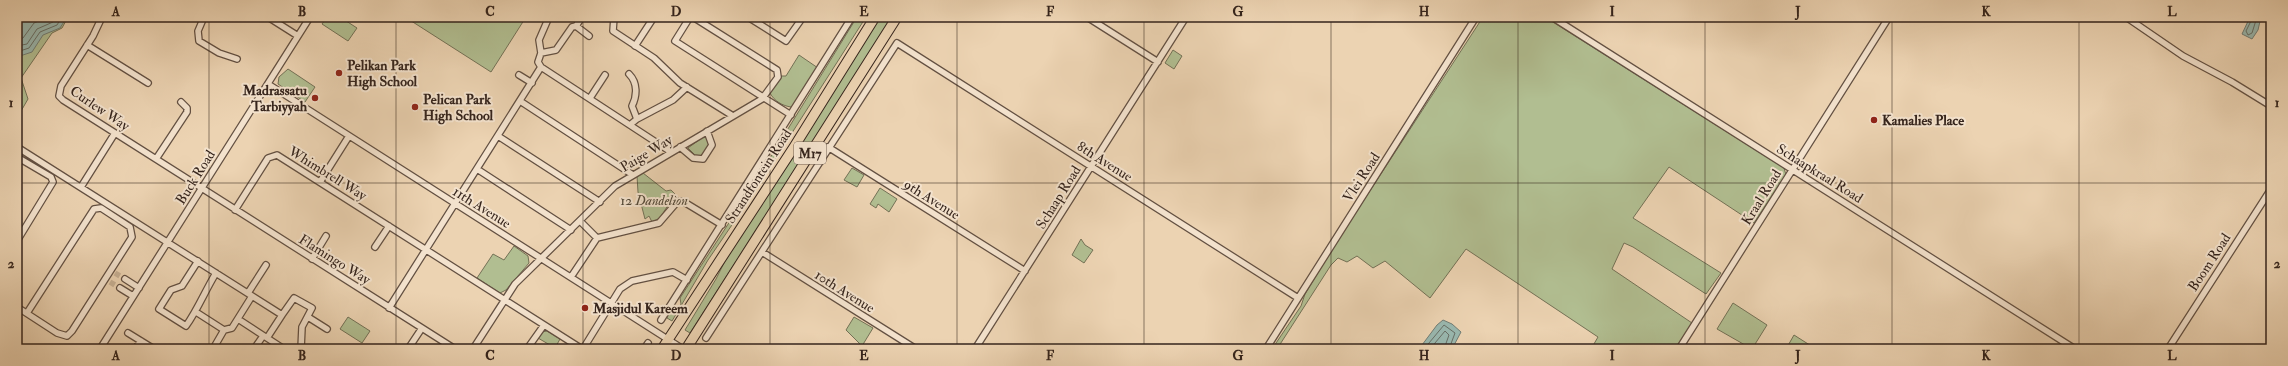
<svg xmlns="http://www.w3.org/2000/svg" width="2288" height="366" font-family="'IM FELL Double Pica',serif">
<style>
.green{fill:#b1be91;stroke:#737156}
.water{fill:#99b7ae;stroke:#717c74}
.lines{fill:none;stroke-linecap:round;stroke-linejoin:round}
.shore{stroke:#676e65;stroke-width:1}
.street-tunnel{stroke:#c7b094;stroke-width:5.5;stroke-dasharray:5.5 3;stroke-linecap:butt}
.street-casing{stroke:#635042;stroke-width:8}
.primary-casing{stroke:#35241c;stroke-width:11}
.street{stroke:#f3e2cd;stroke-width:5.5}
.primary{stroke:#ecd3b2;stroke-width:9}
.grid{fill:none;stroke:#35241c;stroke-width:1;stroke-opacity:0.55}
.poi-dot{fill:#8f2418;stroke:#f3e2cd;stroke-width:1.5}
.labels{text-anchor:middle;stroke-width:4;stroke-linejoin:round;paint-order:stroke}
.shield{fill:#f3e2cd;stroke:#6e5d51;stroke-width:1}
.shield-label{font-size:13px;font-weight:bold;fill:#35241c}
.poi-label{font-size:14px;font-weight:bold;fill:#35241c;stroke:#f3e2cd;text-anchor:start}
.street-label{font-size:14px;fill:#35241c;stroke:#f3e2cd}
.park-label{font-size:14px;font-style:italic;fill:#544a39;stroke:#f3e2cd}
.neatline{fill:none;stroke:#35241c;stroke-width:1.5}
.grid-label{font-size:13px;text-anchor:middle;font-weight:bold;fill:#35241c}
</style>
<rect width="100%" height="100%" fill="#ecd3b2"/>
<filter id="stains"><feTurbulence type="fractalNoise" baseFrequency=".005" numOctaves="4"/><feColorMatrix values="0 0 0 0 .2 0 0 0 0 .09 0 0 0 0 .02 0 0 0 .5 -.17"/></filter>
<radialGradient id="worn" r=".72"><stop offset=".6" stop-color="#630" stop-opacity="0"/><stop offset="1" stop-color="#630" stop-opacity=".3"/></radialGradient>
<!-- green -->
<path class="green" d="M 17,17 L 68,17 L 62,28 L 52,33 L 21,78 L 28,99 L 17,118 Z
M 327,17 L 340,17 L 357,28 L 348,41 L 322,24 Z
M 405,17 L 526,17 L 491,72 Z
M 857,17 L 866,17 L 751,197 L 708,260 L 672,321 L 667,318 L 669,313 L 674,314 L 681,304 L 680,298 L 749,192 Z
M 880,17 L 893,17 L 690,333 L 685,330 L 716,279 L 725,261 Z
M 1483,17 L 1545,17 L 1784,168 L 1786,175 L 1754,223 L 1669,167 L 1633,218 L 1721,273 L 1706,294 L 1633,247 L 1624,243 L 1612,269 L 1692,323 L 1676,349 L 1591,349 L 1598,337 L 1466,249 L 1430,298 L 1385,261 L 1373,268 L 1357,256 L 1347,262 L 1338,258 L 1331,265 L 1277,349 L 1272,349 L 1301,306 L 1305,294 L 1336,243 Z
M 1173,50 L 1182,56 L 1174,69 L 1165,63 Z
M 799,55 L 818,68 L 794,105 L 791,107 C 783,106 774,101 770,93 L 781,76 L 786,76 Z
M 288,69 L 315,87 L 305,102 L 278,84 L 279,77 Z
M 703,137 L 707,138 L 709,147 L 702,156 L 697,157 L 688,148 Z
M 852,168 L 864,175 L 857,187 L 844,180 Z
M 643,173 L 666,191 L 671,190 L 675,194 L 660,218 L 652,222 L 649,216 L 645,219 L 638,192 L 637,176 Z
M 880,188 L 897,199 L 889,212 L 878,204 L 876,208 L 870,204 Z
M 1081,239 L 1085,245 L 1093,250 L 1084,263 L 1072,255 Z
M 514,246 L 528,256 L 529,263 L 506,290 L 500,293 L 477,278 L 493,254 L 504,260 Z
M 1733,303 L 1767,325 L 1752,349 L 1717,329 Z
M 348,317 L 370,331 L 362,343 L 340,329 Z
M 854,317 L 873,328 L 862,346 L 846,330 Z
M 547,331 L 560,339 L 555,348 L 538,338 L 542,332 Z
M 1794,335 L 1816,349 L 1786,349 Z"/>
<!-- water -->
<path class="water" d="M 17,17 L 67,17 L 60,28 L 43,35 L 32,52 L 17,57 Z
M 2250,17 L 2261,17 L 2258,30 L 2252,39 L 2242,34 Z
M 1443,320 L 1452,324 L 1461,332 L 1452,349 L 1419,349 L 1437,325 Z"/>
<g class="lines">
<!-- shore -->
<path class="shore" d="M 2253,17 L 2246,31 L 2248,35 L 2252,33 L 2257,17
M 17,40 L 23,38 L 34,23 L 48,17
M 17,46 L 27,44 L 37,29 L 53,22 L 57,17
M 17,52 L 29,48 L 40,32 L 57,25 L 62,17
M 1424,349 L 1444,325 L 1455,333 L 1449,349
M 1430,349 L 1445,331 L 1449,335 L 1444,349"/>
<!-- street-tunnel -->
<path class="street-tunnel" d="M 115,273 L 125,279
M 110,282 L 120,288"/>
<defs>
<path id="street" d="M 102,17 L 93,36 L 61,86 L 59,96 L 63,100 L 455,349
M 204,17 L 198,31 L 199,41 L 219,53 L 237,59
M 268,17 L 298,36
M 549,17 L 539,40 L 541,53 L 538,62 L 541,67 L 671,152
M 614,17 L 613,31 L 654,58 L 680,83 L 733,116
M 690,17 L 675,41 L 791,115
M 748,17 L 786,41 L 803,17
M 1087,17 L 1158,62
M 1552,17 L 2075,349
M 2126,17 L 2183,56 L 2232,82 L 2271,106
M 576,26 L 589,36
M 87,45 L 148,83
M 635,46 L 654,17
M 541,53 L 556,50 L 572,27 L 576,26 L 582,17
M 629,74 C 638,83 637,96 632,106 L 637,119
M 519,75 L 532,83
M 268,84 L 683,349
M 590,98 L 605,75
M 520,101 L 633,175
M 631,124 L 637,119 L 673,100 L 687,87
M 498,136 L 600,202
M 17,147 L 282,315 L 267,338
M 680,147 L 693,158 L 703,159 L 712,145 L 707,131
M 828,147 L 1025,271
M 17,157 L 51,177 L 53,182 L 17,241
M 156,159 L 187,112 L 187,108 L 181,102
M 477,169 L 571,230
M 320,182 L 349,136
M 81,187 L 115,133
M 235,210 L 268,158 L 277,155 L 582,349
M 580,221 L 597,238
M 375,247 L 389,226
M 762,252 L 916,349
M 312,259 L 326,236
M 198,261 L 182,286 L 171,290 L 159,309 L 186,326 C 198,309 205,291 216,273
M 571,277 L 597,238 L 659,223 L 678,201 L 684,202 L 722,225
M 125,279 L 139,288
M 120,288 L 133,296
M 248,293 L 266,265
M 17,307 L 57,333 L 67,336 L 72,331 L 132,237 L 130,227 L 101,208 L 94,209 L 27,313
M 389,308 L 541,67
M 196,312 L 224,330 L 232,328 L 252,296
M 282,315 L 294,298 L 312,308 L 302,327 L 301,349
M 308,317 L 327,329
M 238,319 L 284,349
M 661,320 L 852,17
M 128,333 L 154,349
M 706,338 L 897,43 L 1298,298
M 100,349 L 310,17
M 135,349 L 141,341
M 213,349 L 224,330
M 254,349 L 263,336
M 408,349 L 422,328
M 473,349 L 515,284 L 615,186 L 762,99 L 778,77 L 777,70 L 693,17
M 527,349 L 544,325
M 583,349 L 620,289 L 632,281 L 673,272 L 687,280
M 644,349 L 648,343
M 975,349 L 1186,17
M 1266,349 L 1476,17
M 1679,349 L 1889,17
M 2168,349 L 2271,189"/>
<path id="primary" d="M 662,349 L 794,147 L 875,17
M 686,349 L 897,17"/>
</defs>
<!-- street casing -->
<use href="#street" class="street-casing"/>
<!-- primary casing -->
<use href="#primary" class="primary-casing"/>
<!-- street -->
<use href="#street" class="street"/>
<!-- primary -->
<use href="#primary" class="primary"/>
</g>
<!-- grid -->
<path class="grid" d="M 209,17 L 209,349M 396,17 L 396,349M 583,17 L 583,349M 770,17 L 770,349M 957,17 L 957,349M 1144,17 L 1144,349M 1331,17 L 1331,349M 1518,17 L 1518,349M 1705,17 L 1705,349M 1892,17 L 1892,349M 2079,17 L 2079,349M 17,183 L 2271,183"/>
<!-- markers -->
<g class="poi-dot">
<circle cx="339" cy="73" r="4"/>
<circle cx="315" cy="98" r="4"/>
<circle cx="415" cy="107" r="4"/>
<circle cx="1874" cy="120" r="4"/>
<circle cx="585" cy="308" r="4"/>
</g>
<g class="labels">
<!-- shield labels -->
<rect class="shield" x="794" y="142" width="32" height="22" rx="3"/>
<g class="shield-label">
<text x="810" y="158">M17</text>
</g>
<!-- poi labels -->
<g class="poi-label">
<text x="347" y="70">Pelikan Park<tspan x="347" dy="16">High School</tspan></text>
<text x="307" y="95" text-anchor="end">Madrassatu<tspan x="307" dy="16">Tarbiyyah</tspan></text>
<text x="423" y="104">Pelican Park<tspan x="423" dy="16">High School</tspan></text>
<text x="1882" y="125">Kamalies Place</text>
<text x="593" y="313">Masjidul Kareem</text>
</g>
<!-- street labels -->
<g class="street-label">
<text transform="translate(100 108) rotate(34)" y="5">Curlew Way</text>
<text transform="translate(646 153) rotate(-31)" y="5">Paige Way</text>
<text transform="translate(1105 161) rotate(32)" y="5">8th Avenue</text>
<text transform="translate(328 173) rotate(32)" y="5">Whimbrell Way</text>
<text transform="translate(1820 173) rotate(32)" y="5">Schaapkraal Road</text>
<text transform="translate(758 176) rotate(-57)" y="5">Strandfontein Road</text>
<text transform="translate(195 177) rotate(-58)" y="5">Buck Road</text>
<text transform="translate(1361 177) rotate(-57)" y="5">Vlei Road</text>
<text transform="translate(1058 197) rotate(-58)" y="5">Schaap Road</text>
<text transform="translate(1761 197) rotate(-58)" y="5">Kraal Road</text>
<text transform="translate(932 199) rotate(32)" y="5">9th Avenue</text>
<text transform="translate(482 207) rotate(32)" y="5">11th Avenue</text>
<text transform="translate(335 259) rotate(32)" y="5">Flamingo Way</text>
<text transform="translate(2209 262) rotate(-57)" y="5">Boom Road</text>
<text transform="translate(845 291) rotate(32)" y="5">10th Avenue</text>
</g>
<!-- park labels -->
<g class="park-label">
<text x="654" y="205">12 Dandelion</text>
</g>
</g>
<!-- margin -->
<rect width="2288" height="366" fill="none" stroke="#ecd3b2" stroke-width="44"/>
<rect x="22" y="22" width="2244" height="322" class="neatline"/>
<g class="grid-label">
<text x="116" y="16">A</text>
<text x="302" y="16">B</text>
<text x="490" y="16">C</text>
<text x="676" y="16">D</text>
<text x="864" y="16">E</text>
<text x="1050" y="16">F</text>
<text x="1238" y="16">G</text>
<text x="1424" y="16">H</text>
<text x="1612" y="16">I</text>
<text x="1798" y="16">J</text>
<text x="1986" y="16">K</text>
<text x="2172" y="16">L</text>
<text x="11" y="107">1</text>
<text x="2277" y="107">1</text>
<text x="11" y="268">2</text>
<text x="2277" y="268">2</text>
<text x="116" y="360">A</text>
<text x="302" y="360">B</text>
<text x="490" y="360">C</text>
<text x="676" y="360">D</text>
<text x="864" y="360">E</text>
<text x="1050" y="360">F</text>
<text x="1238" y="360">G</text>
<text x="1424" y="360">H</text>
<text x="1612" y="360">I</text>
<text x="1798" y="360">J</text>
<text x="1986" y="360">K</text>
<text x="2172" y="360">L</text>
</g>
<rect width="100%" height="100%" filter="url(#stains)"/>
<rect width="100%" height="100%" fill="url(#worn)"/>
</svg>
